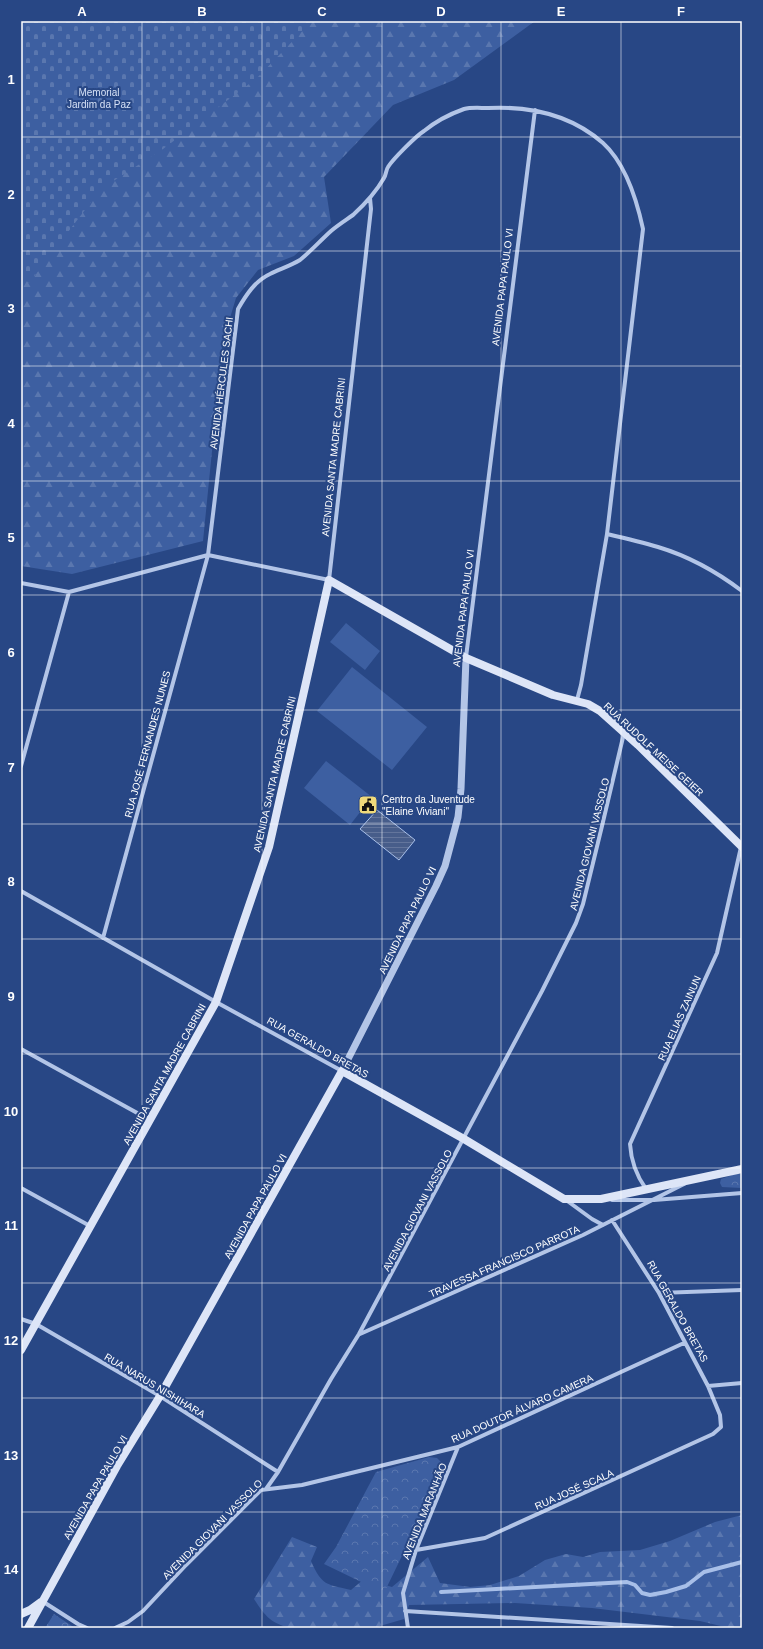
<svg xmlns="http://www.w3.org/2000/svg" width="763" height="1649" font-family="Helvetica,sans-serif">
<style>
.forest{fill:url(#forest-firs)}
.cemetery{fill:url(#cemetery-stones)}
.park{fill:url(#park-crowns)}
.pitch{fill:#3d5fa1}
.water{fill:url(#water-rules);stroke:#a8bfe8}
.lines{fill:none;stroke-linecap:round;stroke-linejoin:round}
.stream{stroke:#a8bfe8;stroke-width:4}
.minor{stroke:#b3c5e7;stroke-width:4}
.tertiary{stroke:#b3c5e7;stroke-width:7}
.secondary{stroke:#dde5f7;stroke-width:8}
.grid{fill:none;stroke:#fff;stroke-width:1;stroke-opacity:0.55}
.labels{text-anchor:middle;stroke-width:4;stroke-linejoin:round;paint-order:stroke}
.park-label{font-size:10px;fill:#d6e1f6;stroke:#284785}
.street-label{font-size:10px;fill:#fff;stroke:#284785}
.poi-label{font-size:10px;fill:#fff;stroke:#284785;text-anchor:start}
.neatline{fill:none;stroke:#fff;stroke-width:1.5}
.grid-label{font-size:13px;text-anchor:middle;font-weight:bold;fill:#fff}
</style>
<defs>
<pattern id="forest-firs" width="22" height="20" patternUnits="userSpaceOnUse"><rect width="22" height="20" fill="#3d5fa1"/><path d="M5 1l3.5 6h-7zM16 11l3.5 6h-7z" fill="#5a77af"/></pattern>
<pattern id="cemetery-stones" width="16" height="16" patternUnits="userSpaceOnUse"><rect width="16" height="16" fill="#3d5fa1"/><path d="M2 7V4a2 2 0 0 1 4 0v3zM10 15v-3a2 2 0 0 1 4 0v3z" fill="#5a77af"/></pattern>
<pattern id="park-crowns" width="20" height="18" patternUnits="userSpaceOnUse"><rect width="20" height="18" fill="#3d5fa1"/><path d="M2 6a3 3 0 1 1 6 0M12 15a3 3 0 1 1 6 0" fill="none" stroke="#5a77af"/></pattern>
<pattern id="water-rules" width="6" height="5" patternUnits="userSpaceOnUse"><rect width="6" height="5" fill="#475d8a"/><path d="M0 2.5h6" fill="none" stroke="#63759c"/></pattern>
</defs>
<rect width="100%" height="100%" fill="#284785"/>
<!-- forest -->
<path class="forest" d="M 21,21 L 535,21 L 454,80 L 393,105 L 324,177 L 331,223 L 294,256 L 258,270 L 236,298 L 223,341 L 203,541 L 72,574 L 21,566 Z
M 742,1515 L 742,1628 L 729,1628 L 700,1621 L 592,1608 L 515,1603 L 409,1605 L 404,1619 L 373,1628 L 293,1628 C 272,1625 265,1616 254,1599 L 292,1537 L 317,1547 L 311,1561 C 322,1586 326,1584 351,1590 L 364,1579 L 392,1587 L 428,1557 L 440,1583 L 470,1587 L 490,1585 L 519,1576 L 545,1560 L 566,1554 L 583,1557 L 600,1552 L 640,1550 L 670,1541 L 715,1522 Z"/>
<!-- cemetery -->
<path class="cemetery" d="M 21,21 L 312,21 L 257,78 L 163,149 L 101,189 L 29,283 L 21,274 Z"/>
<!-- park -->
<path class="park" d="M 735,1174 L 742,1174 L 742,1188 L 722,1187 L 720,1183 L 721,1179 Z
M 429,1457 L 437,1458 L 442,1463 L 442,1473 L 384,1593 L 324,1564 L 336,1547 L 376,1472 Z
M 54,1614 L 75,1628 L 45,1628 Z"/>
<!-- pitch -->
<path class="pitch" d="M 346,623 L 380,651 L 365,670 L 330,642 Z
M 352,667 L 427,727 L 392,770 L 317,711 Z
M 326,761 L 372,797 L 350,825 L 304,788 Z"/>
<!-- water -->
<path class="water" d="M 377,810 L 415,840 L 399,860 L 360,829 Z"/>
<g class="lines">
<!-- stream -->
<path class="stream" d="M 441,1592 L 627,1582 L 635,1585 L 642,1593 L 650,1595 L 666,1592 L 686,1586 L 704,1572 L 742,1562"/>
<!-- minor -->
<path class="minor" d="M 607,534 C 624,538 641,542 658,547 C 688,556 717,572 742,591
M 21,583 L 69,592 L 208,555 L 329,580 L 371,209 L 370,198
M 466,657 L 535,110
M 21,766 L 69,592
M 21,891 L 216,1002 L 342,1071
M 103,938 L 208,555 L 238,309 C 246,295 255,281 270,274 C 280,269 290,266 300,260 C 311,251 320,241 331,231 C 338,225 346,220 353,215 C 365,204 376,192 384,178 C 386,175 386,170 388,167 C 393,159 416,136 424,131 C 435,122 450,114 464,109 C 471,107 480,108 488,108 C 529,106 571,115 603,143 C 625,163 637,201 643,229 L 607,534 L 581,685 L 577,700
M 21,1049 L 150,1120
M 21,1188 L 90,1226
M 646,1189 C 636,1175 631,1161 630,1144 L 717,953 L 741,847
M 566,1200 L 592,1219 L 603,1225
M 612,1200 L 654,1200 L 742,1193
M 659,1293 L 742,1290
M 21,1319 L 36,1324 L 160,1396 L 278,1472
M 360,1334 L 583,1235 L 684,1184
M 708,1386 L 742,1383
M 266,1489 L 278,1472 L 331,1379 L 359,1334 L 542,991 L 576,923 L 583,904 L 602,826 L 624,733
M 416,1550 L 485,1538 L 713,1434 L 721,1427 L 720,1415 L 708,1386 L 659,1293 L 612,1220
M 42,1601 L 78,1624 L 87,1628
M 405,1611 L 672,1628
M 115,1628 L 128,1622 L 143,1611 L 186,1565 L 261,1490 L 302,1485 L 458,1447 L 684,1343
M 408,1628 L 403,1593 L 416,1550 L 458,1447"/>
<!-- tertiary -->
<path class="tertiary" d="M 342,1071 L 436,886 L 445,866 L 458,817 L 461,789 L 466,658"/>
<!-- secondary -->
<path class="secondary" d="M 21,1350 L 216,1002 L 269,847 L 329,580 L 466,658 L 553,695 L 588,704 L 600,711 L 638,745 L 742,847
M 21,1614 L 30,1610 L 41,1602
M 28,1628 L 117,1466 L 160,1396 L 342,1071 L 464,1139 L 564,1199 L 601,1199 L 742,1169"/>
</g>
<!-- grid -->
<path class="grid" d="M 142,21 L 142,1628M 262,21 L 262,1628M 382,21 L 382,1628M 501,21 L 501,1628M 621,21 L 621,1628M 21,137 L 742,137M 21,251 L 742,251M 21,366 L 742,366M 21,481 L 742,481M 21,595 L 742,595M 21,710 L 742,710M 21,824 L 742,824M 21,939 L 742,939M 21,1054 L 742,1054M 21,1168 L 742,1168M 21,1283 L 742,1283M 21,1398 L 742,1398M 21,1512 L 742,1512"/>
<!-- icons -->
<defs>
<symbol id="civic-square" viewBox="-11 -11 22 22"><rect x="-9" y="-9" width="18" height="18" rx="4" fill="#efd97a" stroke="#284785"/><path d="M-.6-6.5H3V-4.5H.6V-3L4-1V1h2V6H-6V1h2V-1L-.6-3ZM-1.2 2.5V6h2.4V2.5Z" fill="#111"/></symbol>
</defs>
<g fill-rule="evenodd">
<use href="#civic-square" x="357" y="794" width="22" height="22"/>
</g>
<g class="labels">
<!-- park labels -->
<g class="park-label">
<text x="99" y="96">Memorial<tspan x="99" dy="12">Jardim da Paz</tspan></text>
</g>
<!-- street labels -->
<g class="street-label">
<text transform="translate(502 287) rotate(-83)" y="4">AVENIDA PAPA PAULO VI</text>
<text transform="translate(221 383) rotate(-83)" y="4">AVENIDA HÉRCULES SACHI</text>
<text transform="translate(333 457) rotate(-84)" y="4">AVENIDA SANTA MADRE CABRINI</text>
<text transform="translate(463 608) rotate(-83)" y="4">AVENIDA PAPA PAULO VI</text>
<text transform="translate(147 744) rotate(-75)" y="4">RUA JOSÉ FERNANDES NUNES</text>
<text transform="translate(654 749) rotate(43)" y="4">RUA RUDOLF MEISE GEIER</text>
<text transform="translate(274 774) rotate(-77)" y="4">AVENIDA SANTA MADRE CABRINI</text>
<text transform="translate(589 844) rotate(-76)" y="4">AVENIDA GIOVANI VASSOLO</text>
<text transform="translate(407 920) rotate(-64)" y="4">AVENIDA PAPA PAULO VI</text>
<text transform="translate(679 1018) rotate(-66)" y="4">RUA ELIAS ZAINUN</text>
<text transform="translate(318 1047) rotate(29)" y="4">RUA GERALDO BRETAS</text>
<text transform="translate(164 1074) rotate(-61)" y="4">AVENIDA SANTA MADRE CABRINI</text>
<text transform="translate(255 1206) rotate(-61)" y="4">AVENIDA PAPA PAULO VI</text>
<text transform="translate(417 1210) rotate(-62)" y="4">AVENIDA GIOVANI VASSOLO</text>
<text transform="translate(504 1261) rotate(-24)" y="4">TRAVESSA FRANCISCO PARROTA</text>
<text transform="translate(678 1311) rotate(61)" y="4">RUA GERALDO BRETAS</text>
<text transform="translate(155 1385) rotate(31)" y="4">RUA NARUS NISHIHARA</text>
<text transform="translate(522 1408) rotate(-24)" y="4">RUA DOUTOR ÁLVARO CAMERA</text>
<text transform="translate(95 1487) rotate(-60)" y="4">AVENIDA PAPA PAULO VI</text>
<text transform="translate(574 1489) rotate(-24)" y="4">RUA JOSÉ SCALA</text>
<text transform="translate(424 1511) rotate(-68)" y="4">AVENIDA MARANHÃO</text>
<text transform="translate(212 1529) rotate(-45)" y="4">AVENIDA GIOVANI VASSOLO</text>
</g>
<!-- poi labels -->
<g class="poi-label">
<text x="382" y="803">Centro da Juventude<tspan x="382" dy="12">"Elaine Viviani"</tspan></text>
</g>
</g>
<!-- border -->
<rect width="763" height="1649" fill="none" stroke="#284785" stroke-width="44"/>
<rect x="22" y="22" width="719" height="1605" class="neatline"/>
<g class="grid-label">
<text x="82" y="16">A</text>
<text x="202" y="16">B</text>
<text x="322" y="16">C</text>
<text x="441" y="16">D</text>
<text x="561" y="16">E</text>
<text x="681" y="16">F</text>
<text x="11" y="84">1</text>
<text x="11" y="199">2</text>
<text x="11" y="313">3</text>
<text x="11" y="428">4</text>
<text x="11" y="542">5</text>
<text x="11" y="657">6</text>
<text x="11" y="772">7</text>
<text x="11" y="886">8</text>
<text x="11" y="1001">9</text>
<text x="11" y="1116">10</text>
<text x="11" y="1230">11</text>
<text x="11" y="1345">12</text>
<text x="11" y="1460">13</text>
<text x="11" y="1574">14</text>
</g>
</svg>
